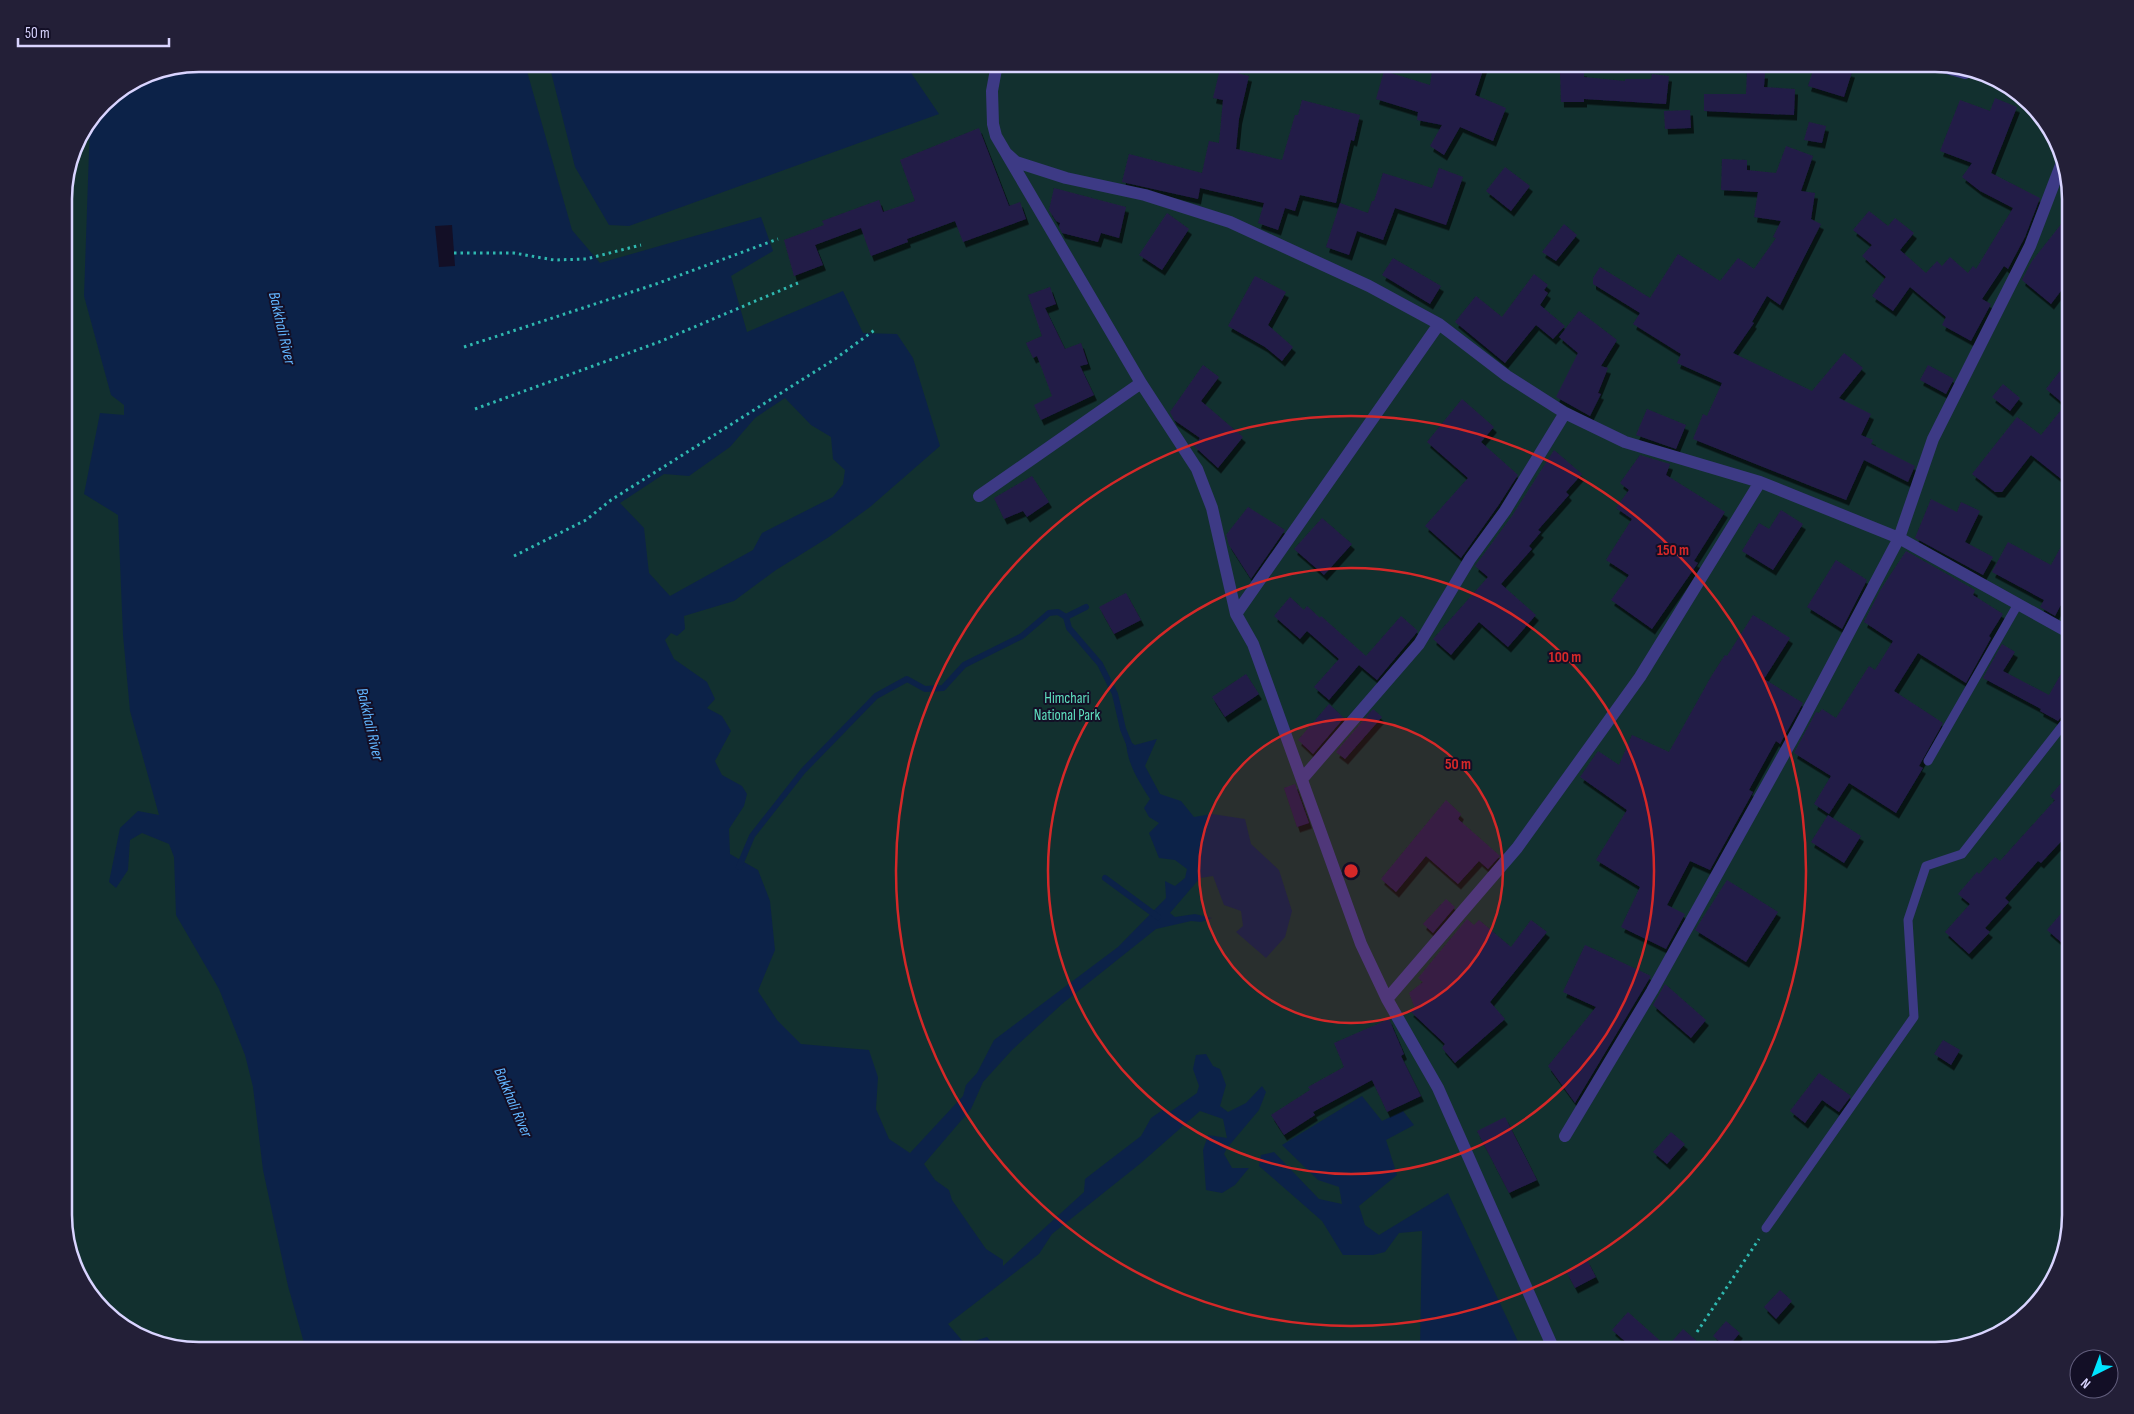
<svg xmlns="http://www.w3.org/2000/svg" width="2134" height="1414" font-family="'Sofia Sans Condensed',sans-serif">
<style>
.green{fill:#12302f}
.water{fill:#0c2248;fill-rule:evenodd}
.pier{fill:#130f26}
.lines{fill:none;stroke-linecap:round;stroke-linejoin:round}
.stream{stroke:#0c2248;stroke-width:6}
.building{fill:#241b47;filter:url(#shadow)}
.path{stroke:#2fb8b0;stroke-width:3;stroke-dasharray:2.5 4;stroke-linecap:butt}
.service{stroke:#3d3a85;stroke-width:9}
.minor{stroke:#3d3a85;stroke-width:12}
.tertiary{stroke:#3d3a85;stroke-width:12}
.ring{fill:none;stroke:#d62828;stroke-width:2.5}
.labels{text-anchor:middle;stroke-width:4;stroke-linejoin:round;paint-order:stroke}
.park-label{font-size:15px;fill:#5fe0c0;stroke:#130f26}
.water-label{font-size:16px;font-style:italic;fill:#62b6ff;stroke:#130f26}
.rim{fill:none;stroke:#d9d4ff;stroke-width:2.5}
.centre{fill:#d62828;stroke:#130f26;stroke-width:2.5}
.ring-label{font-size:15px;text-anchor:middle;font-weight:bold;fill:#d62828;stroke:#130f26;stroke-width:4;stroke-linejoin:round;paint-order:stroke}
</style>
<defs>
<filter id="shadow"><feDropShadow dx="3" dy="5.5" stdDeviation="0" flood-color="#0009"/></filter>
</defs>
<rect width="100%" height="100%" fill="#130f26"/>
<!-- green -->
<path class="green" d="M 199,64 L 1935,64 L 2010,86 L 2052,132 L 2070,199 L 2070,1215 L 2048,1290 L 2002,1332 L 1935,1350 L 199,1350 L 124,1328 L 82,1282 L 64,1223 L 64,191 L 78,140 L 104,103 L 148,74 Z"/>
<!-- water -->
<path class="water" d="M 199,64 L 525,64 L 572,230 L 600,263 L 761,217 L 773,251 L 731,276 L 747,332 L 843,291 L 863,333 L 897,334 L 913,358 L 940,446 L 870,507 L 829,537 L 776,570 L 734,601 L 684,616 L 685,629 L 677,636 L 671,633 L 665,640 L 674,659 L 707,682 L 715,699 L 707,708 L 722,716 L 731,731 L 715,761 L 722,775 L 742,786 L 747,794 L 744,806 L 729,829 L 730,854 L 758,870 L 770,901 L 775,950 L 758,991 L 777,1020 L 801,1044 L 869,1050 L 878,1077 L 876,1109 L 889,1139 L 910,1153 L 963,1096 L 966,1085 L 977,1073 L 994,1040 L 1118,947 L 1166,898 L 1165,881 L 1175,886 L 1185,878 L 1187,869 L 1175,860 L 1159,858 L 1149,833 L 1159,823 L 1149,817 L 1144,808 L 1150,799 C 1138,780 1126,762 1126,739 L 1135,745 L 1157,739 L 1145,766 L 1160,794 L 1181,801 L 1194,817 L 1212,814 L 1245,819 L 1251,844 L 1279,870 L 1292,911 L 1285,937 L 1266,958 L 1236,932 L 1243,926 L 1241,911 L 1224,905 L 1213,876 L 1200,878 L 1170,913 L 1175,917 L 1195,914 L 1212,918 L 1201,922 L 1191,921 L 1156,929 L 1062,1004 L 1012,1050 L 983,1082 L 971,1109 L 924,1164 L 935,1180 L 949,1190 L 952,1200 L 986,1249 L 1003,1260 L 1003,1266 L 1084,1192 L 1085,1179 L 1141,1136 L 1151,1118 L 1164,1109 L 1170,1112 L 1197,1093 L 1199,1086 L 1193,1069 L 1196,1055 L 1206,1054 L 1213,1066 L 1220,1069 L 1226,1085 L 1220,1106 L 1228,1112 L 1246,1103 L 1262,1086 L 1266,1092 L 1259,1110 L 1227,1148 L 1224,1154 L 1232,1168 L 1249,1168 L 1235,1185 L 1222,1193 L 1206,1190 L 1203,1150 L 1208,1135 L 1227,1138 L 1223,1119 L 1200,1111 L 1141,1163 L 1052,1234 L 1039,1254 L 948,1324 L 965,1344 L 987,1337 L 998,1350 L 306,1350 L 288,1286 L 263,1170 L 253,1087 L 245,1055 L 219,989 L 176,915 L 174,857 L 169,844 L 142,833 L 130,840 L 128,870 L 116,888 L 109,882 L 120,828 L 138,811 L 159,815 L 130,711 L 123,635 L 118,515 L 84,494 L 100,413 L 124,415 L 124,405 L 111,395 L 84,296 L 90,122 L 104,103 L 148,74 ZM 785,398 L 811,425 L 831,437 L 833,459 L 845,470 L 843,484 L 833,497 L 762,533 L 753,550 L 670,596 L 649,573 L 644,528 L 620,503 L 664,474 L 689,476 L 730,447 L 755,418 Z
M 549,64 L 905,64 L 939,114 L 629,226 L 609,225 L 575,167 Z
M 1362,1096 L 1382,1121 L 1403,1111 L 1414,1125 L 1386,1140 L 1397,1175 L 1359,1206 L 1365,1225 L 1379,1235 L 1448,1193 L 1522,1350 L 1420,1350 L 1422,1231 L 1399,1233 L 1385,1252 L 1373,1255 L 1343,1255 L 1322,1221 L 1259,1166 L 1261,1155 L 1274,1152 L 1319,1199 L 1342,1204 L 1339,1187 L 1318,1180 L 1282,1145 Z"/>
<!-- pier -->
<path class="pier" d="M 452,225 L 455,266 L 439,267 L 435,226 Z"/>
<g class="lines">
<!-- stream -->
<path class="stream" d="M 1066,617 L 1086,607
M 739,867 L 752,836 L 803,771 L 876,696 L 907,679 L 925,689 L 943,688 L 964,665 L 1022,636 L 1049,613 L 1058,612 L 1066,617 L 1069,628 L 1100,664 L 1115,694 L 1123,729 L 1130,746
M 1105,878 L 1158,917"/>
</g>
<!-- building -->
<path class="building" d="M 1433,64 L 1485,64 L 1475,95 L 1506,108 L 1493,141 L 1460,127 L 1444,155 L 1430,146 L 1442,125 L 1417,120 L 1418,112 L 1376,99 L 1384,71 L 1430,85 Z
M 1815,64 L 1825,64 L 1852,72 L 1844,97 L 1808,86 Z
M 1220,69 L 1249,76 L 1239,119 L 1236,149 L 1282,160 L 1295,115 L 1298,115 L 1302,100 L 1360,115 L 1354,141 L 1351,140 L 1336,203 L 1300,195 L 1295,211 L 1285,208 L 1278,230 L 1258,223 L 1264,203 L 1200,188 L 1198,199 L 1122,182 L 1129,154 L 1202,173 L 1209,141 L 1219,143 L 1223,100 L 1213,98 Z
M 1560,71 L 1584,71 L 1584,77 L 1625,81 L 1625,79 L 1651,79 L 1652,74 L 1669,76 L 1666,104 L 1584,99 L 1584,102 L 1561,102 Z
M 1747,72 L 1765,73 L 1764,87 L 1795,89 L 1794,115 L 1704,111 L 1704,94 L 1746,94 Z
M 1995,98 L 2017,107 L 1991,173 L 2040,198 L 2025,237 L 2008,269 L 2004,266 L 1982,299 L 1991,304 L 1971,341 L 1942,325 L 1946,317 L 1910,287 L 1893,311 L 1872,296 L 1886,277 L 1862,256 L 1872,245 L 1853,230 L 1869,211 L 1888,226 L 1895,218 L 1914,233 L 1900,250 L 1926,273 L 1937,261 L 1942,266 L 1950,257 L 1968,273 L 1973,266 L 1976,269 L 2013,208 L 1980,191 L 1962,177 L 1972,163 L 1940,151 L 1960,100 L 1990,111 Z
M 1690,110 L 1691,128 L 1665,129 L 1664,111 Z
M 1809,122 L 1826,126 L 1822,143 L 1804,140 Z
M 979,128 L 1009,206 L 1020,202 L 1026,219 L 963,242 L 955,221 L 907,239 L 908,242 L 871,256 L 861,228 L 815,245 L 823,265 L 794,276 L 784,240 L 824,225 L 822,221 L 879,200 L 883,212 L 915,201 L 900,160 Z
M 1786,146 L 1813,156 L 1801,191 L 1815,193 L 1811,219 L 1821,224 L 1780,305 L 1767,296 L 1752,322 L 1754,323 L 1733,353 L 1812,391 L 1844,353 L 1863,368 L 1839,398 L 1871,414 L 1861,435 L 1873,440 L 1871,444 L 1915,466 L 1908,482 L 1864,460 L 1846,500 L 1693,439 L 1703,414 L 1707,416 L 1722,383 L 1677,363 L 1681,354 L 1633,324 L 1640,313 L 1593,284 L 1593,278 L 1600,267 L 1650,298 L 1678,254 L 1720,281 L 1738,258 L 1754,269 L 1776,238 L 1773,237 L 1781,221 L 1754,217 L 1758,192 L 1721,190 L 1722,159 L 1747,160 L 1747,170 L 1776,173 Z
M 1505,167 L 1530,186 L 1511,211 L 1486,191 Z
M 1439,168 L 1463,177 L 1446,225 L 1395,208 L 1383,240 L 1357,231 L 1349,255 L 1326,247 L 1340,203 L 1368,213 L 1372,201 L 1374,201 L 1383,173 L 1432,188 Z
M 1054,188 L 1126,207 L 1119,238 L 1101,233 L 1098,242 L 1062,233 L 1059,227 L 1060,223 L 1056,221 L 1049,210 Z
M 1167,213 L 1189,229 L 1162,270 L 1139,255 Z
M 2070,213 L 2070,279 L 2051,304 L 2022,280 L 2032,261 Z
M 1564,224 L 1577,235 L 1556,261 L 1542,252 Z
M 1393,258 L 1441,286 L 1430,304 L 1382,275 Z
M 1534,274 L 1548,285 L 1544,290 L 1548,293 L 1540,305 L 1565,326 L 1553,339 L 1536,325 L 1505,363 L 1455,322 L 1476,296 L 1502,317 Z
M 1255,276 L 1286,292 L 1268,325 L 1293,347 L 1282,361 L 1265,347 L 1228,326 Z
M 1050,287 L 1056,304 L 1045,308 L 1065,349 L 1081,343 L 1088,364 L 1080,366 L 1094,395 L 1041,420 L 1034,405 L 1052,396 L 1037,356 L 1033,358 L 1026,343 L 1042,336 L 1028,295 Z
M 1579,311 L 1617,340 L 1601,366 L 1608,368 L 1598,393 L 1601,394 L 1590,416 L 1556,397 L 1578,353 L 1559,337 Z
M 1203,365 L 1219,377 L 1201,401 L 1243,437 L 1218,468 L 1194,446 L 1200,438 L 1174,420 L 1170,412 Z
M 1928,365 L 1954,379 L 1946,394 L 1920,380 Z
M 2060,371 L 2070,379 L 2070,486 L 2031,455 L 2002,492 L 1995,492 L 1972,474 L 2017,417 L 2041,435 L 2065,405 L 2046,389 Z
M 2003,384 L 2020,398 L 2010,411 L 1992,397 Z
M 1462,399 L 1494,427 L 1481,442 L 1518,475 L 1498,506 L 1461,558 L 1425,526 L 1468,478 L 1427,442 Z
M 1647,409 L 1686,425 L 1676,449 L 1636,435 Z
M 1554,450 L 1582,474 L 1566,492 L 1569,495 L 1538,530 L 1541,532 L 1529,546 L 1532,549 L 1501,584 L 1536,615 L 1508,647 L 1479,622 L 1451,655 L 1433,639 L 1488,577 L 1475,566 L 1512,516 Z
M 1640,455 L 1670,464 L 1666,475 L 1725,512 L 1694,561 L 1698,563 L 1652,629 L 1611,600 L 1629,575 L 1606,560 L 1632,519 L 1616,508 L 1629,490 L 1620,483 Z
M 1032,476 L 1049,502 L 1027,517 L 1023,511 L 1004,519 L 994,498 Z
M 1931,499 L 1957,512 L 1961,502 L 1980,511 L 1965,542 L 1993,557 L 1983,575 L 1915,538 Z
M 1248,507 L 1285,530 L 1251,579 L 1229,545 L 1226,535 Z
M 1781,510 L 1803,524 L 1773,570 L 1742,551 L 1759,523 L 1769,529 Z
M 1322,518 L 1352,544 L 1324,575 L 1294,549 Z
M 2070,530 L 2070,588 L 2055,616 L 2040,607 L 2044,600 L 1992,572 L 2008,542 L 2051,565 Z
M 1906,551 L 1975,590 L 1973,595 L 2003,614 L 1989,636 L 1991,638 L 1966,683 L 1918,653 L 1894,691 L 1943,723 L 1919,766 L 1923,768 L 1896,813 L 1849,783 L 1829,814 L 1814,804 L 1831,776 L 1794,753 L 1816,712 L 1819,713 L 1822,709 L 1836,718 L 1869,666 L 1875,670 L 1893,641 L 1864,622 L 1881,589 Z
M 1836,560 L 1867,580 L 1842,629 L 1807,607 Z
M 1126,593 L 1141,620 L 1114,634 L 1099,607 Z
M 1290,597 L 1304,610 L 1307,606 L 1320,618 L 1321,616 L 1366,656 L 1401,616 L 1418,631 L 1377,680 L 1359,665 L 1329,700 L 1314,687 L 1339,659 L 1307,631 L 1300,639 L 1274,616 Z
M 1753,615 L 1790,638 L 1764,679 L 1803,703 L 1780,744 L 1776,741 L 1749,790 L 1753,792 L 1710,870 L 1690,861 L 1667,905 L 1685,914 L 1666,949 L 1621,927 L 1640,887 L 1596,860 L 1627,810 L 1580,777 L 1598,751 L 1619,765 L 1632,735 L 1669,752 L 1712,675 L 1725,655 L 1727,656 Z
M 2002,644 L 2015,652 L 2003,671 L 2049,695 L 2070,658 L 2070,710 L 2065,712 L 2058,721 L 2040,711 L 2041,709 L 1983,678 Z
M 1246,674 L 1259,694 L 1225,717 L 1212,697 Z
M 1329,704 L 1344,718 L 1313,754 L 1298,740 Z
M 1373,709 L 1382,717 L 1345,759 L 1336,752 Z
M 2070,773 L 2070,832 L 2041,863 L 2038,861 L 2005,898 L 2009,902 L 1985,928 L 1990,932 L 1969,954 L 1945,932 L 1970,904 L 1958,894 L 1977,872 L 1979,874 L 1995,857 L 2000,861 L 2055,800 L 2050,796 Z
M 1295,784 L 1309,823 L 1297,827 L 1284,788 Z
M 1446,800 L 1461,814 L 1458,819 L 1500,856 L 1488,869 L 1479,861 L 1458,884 L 1426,856 L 1396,892 L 1381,879 Z
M 1828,815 L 1861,836 L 1844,863 L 1811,842 Z
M 1727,880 L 1778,912 L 1746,962 L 1695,930 Z
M 1446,899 L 1455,907 L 1433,933 L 1423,924 Z
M 2070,903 L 2070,950 L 2047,930 Z
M 1467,919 L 1474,925 L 1479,920 L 1511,947 L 1531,920 L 1547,932 L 1490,1002 L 1505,1019 L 1455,1063 L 1442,1048 L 1445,1044 L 1410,1011 L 1415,1008 L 1409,993 L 1423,982 L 1418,978 Z
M 1585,945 L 1651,976 L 1575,1103 L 1548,1066 L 1596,1007 L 1563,992 Z
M 1665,984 L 1706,1020 L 1691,1038 L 1653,1005 Z
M 1389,1019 L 1404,1054 L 1401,1056 L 1421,1096 L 1387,1112 L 1372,1080 L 1313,1112 L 1315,1115 L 1284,1135 L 1271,1115 L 1310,1090 L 1308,1087 L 1344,1067 L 1334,1043 Z
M 1943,1040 L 1960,1050 L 1951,1065 L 1934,1054 Z
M 1819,1073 L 1851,1096 L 1839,1112 L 1822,1100 L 1805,1123 L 1790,1111 Z
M 1505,1117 L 1537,1180 L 1509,1193 L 1477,1131 Z
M 1671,1132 L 1685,1144 L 1667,1164 L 1653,1152 Z
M 1587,1260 L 1596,1277 L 1575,1288 L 1566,1271 Z
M 1780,1290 L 1792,1301 L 1776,1319 L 1764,1307 Z
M 1628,1312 L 1667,1347 L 1683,1329 L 1707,1350 L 1635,1350 L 1612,1330 Z
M 1726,1321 L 1740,1333 L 1727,1348 L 1713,1336 Z"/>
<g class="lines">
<!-- path -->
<path class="path" d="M 454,253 L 514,253 L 554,260 L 586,259 L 641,245
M 464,347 L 656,284 L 778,239
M 475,409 L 659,342 L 798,283
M 514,556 L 586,520 L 611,500 L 835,359 L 876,329
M 1697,1332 L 1759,1239"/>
<!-- service -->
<path class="service" d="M 1928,761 L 2018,604
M 1766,1228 L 1914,1017 L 1908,920 L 1926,866 L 1962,854 L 2070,716"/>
<!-- minor -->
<path class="minor" d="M 997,64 L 992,91 L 993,124 L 996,136 L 1006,153 L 1016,162 L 1066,178 L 1145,195 L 1230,222 L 1369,286 L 1439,324 L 1507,376 L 1565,413 L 1625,442 L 1760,482 L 1899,538 L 2070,633
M 1006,153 L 1141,383 L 1197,469 L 1212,508 L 1236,614 L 1253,644 L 1361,944 L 1387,999 L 1438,1088 L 1554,1350
M 979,496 L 1141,383
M 1236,614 L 1439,324
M 1302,779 L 1419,644 L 1470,559 L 1505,511 L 1565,413
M 1387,999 L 1517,848 L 1640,677 L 1760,482
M 1565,1136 L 1652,991 L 1798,729 L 1899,538 L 1933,439 L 2030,246 L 2061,165"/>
<!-- tertiary -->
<path class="tertiary" d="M 1932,64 L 1965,73"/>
</g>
<!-- distance rings -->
<circle cx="1351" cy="871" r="152" fill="#d62828" fill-opacity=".12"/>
<g class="ring">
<circle cx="1351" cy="871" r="152"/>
<circle cx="1351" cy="871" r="303"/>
<circle cx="1351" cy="871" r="455"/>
</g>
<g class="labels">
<!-- park labels -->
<g class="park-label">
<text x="1067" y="703">Himchari<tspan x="1067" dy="17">National Park</tspan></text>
</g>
<!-- water labels -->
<g class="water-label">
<text transform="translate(283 328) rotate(77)" y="6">Bakkhali River</text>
<text transform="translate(371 724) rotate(77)" y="6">Bakkhali River</text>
<text transform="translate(514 1102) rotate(67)" y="6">Bakkhali River</text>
</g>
</g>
<!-- crop -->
<path d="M0 0H2134V1414H0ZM199 72H1935A127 127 0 0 1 2062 199V1215A127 127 0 0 1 1935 1342H199A127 127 0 0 1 72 1215V199A127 127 0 0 1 199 72Z" fill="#231f37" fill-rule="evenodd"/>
<path class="rim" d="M199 72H1935A127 127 0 0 1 2062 199V1215A127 127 0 0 1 1935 1342H199A127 127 0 0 1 72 1215V199A127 127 0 0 1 199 72Z"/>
<circle cx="1351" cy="871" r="8" class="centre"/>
<g class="ring-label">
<text x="1673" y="555">150 m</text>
<text x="1565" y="662">100 m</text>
<text x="1458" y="769">50 m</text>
</g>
<!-- north arrow -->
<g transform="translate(2094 1374) rotate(222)"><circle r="24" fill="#130f26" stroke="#625e7d"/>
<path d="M0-4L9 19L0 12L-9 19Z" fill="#00e5ff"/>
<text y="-8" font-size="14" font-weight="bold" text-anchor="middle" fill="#d9d4ff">N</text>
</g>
<!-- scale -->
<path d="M18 38v8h151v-8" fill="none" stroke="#d9d4ff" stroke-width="2.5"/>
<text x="25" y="38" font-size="15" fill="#d9d4ff" stroke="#130f26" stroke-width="4" paint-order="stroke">50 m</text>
</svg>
